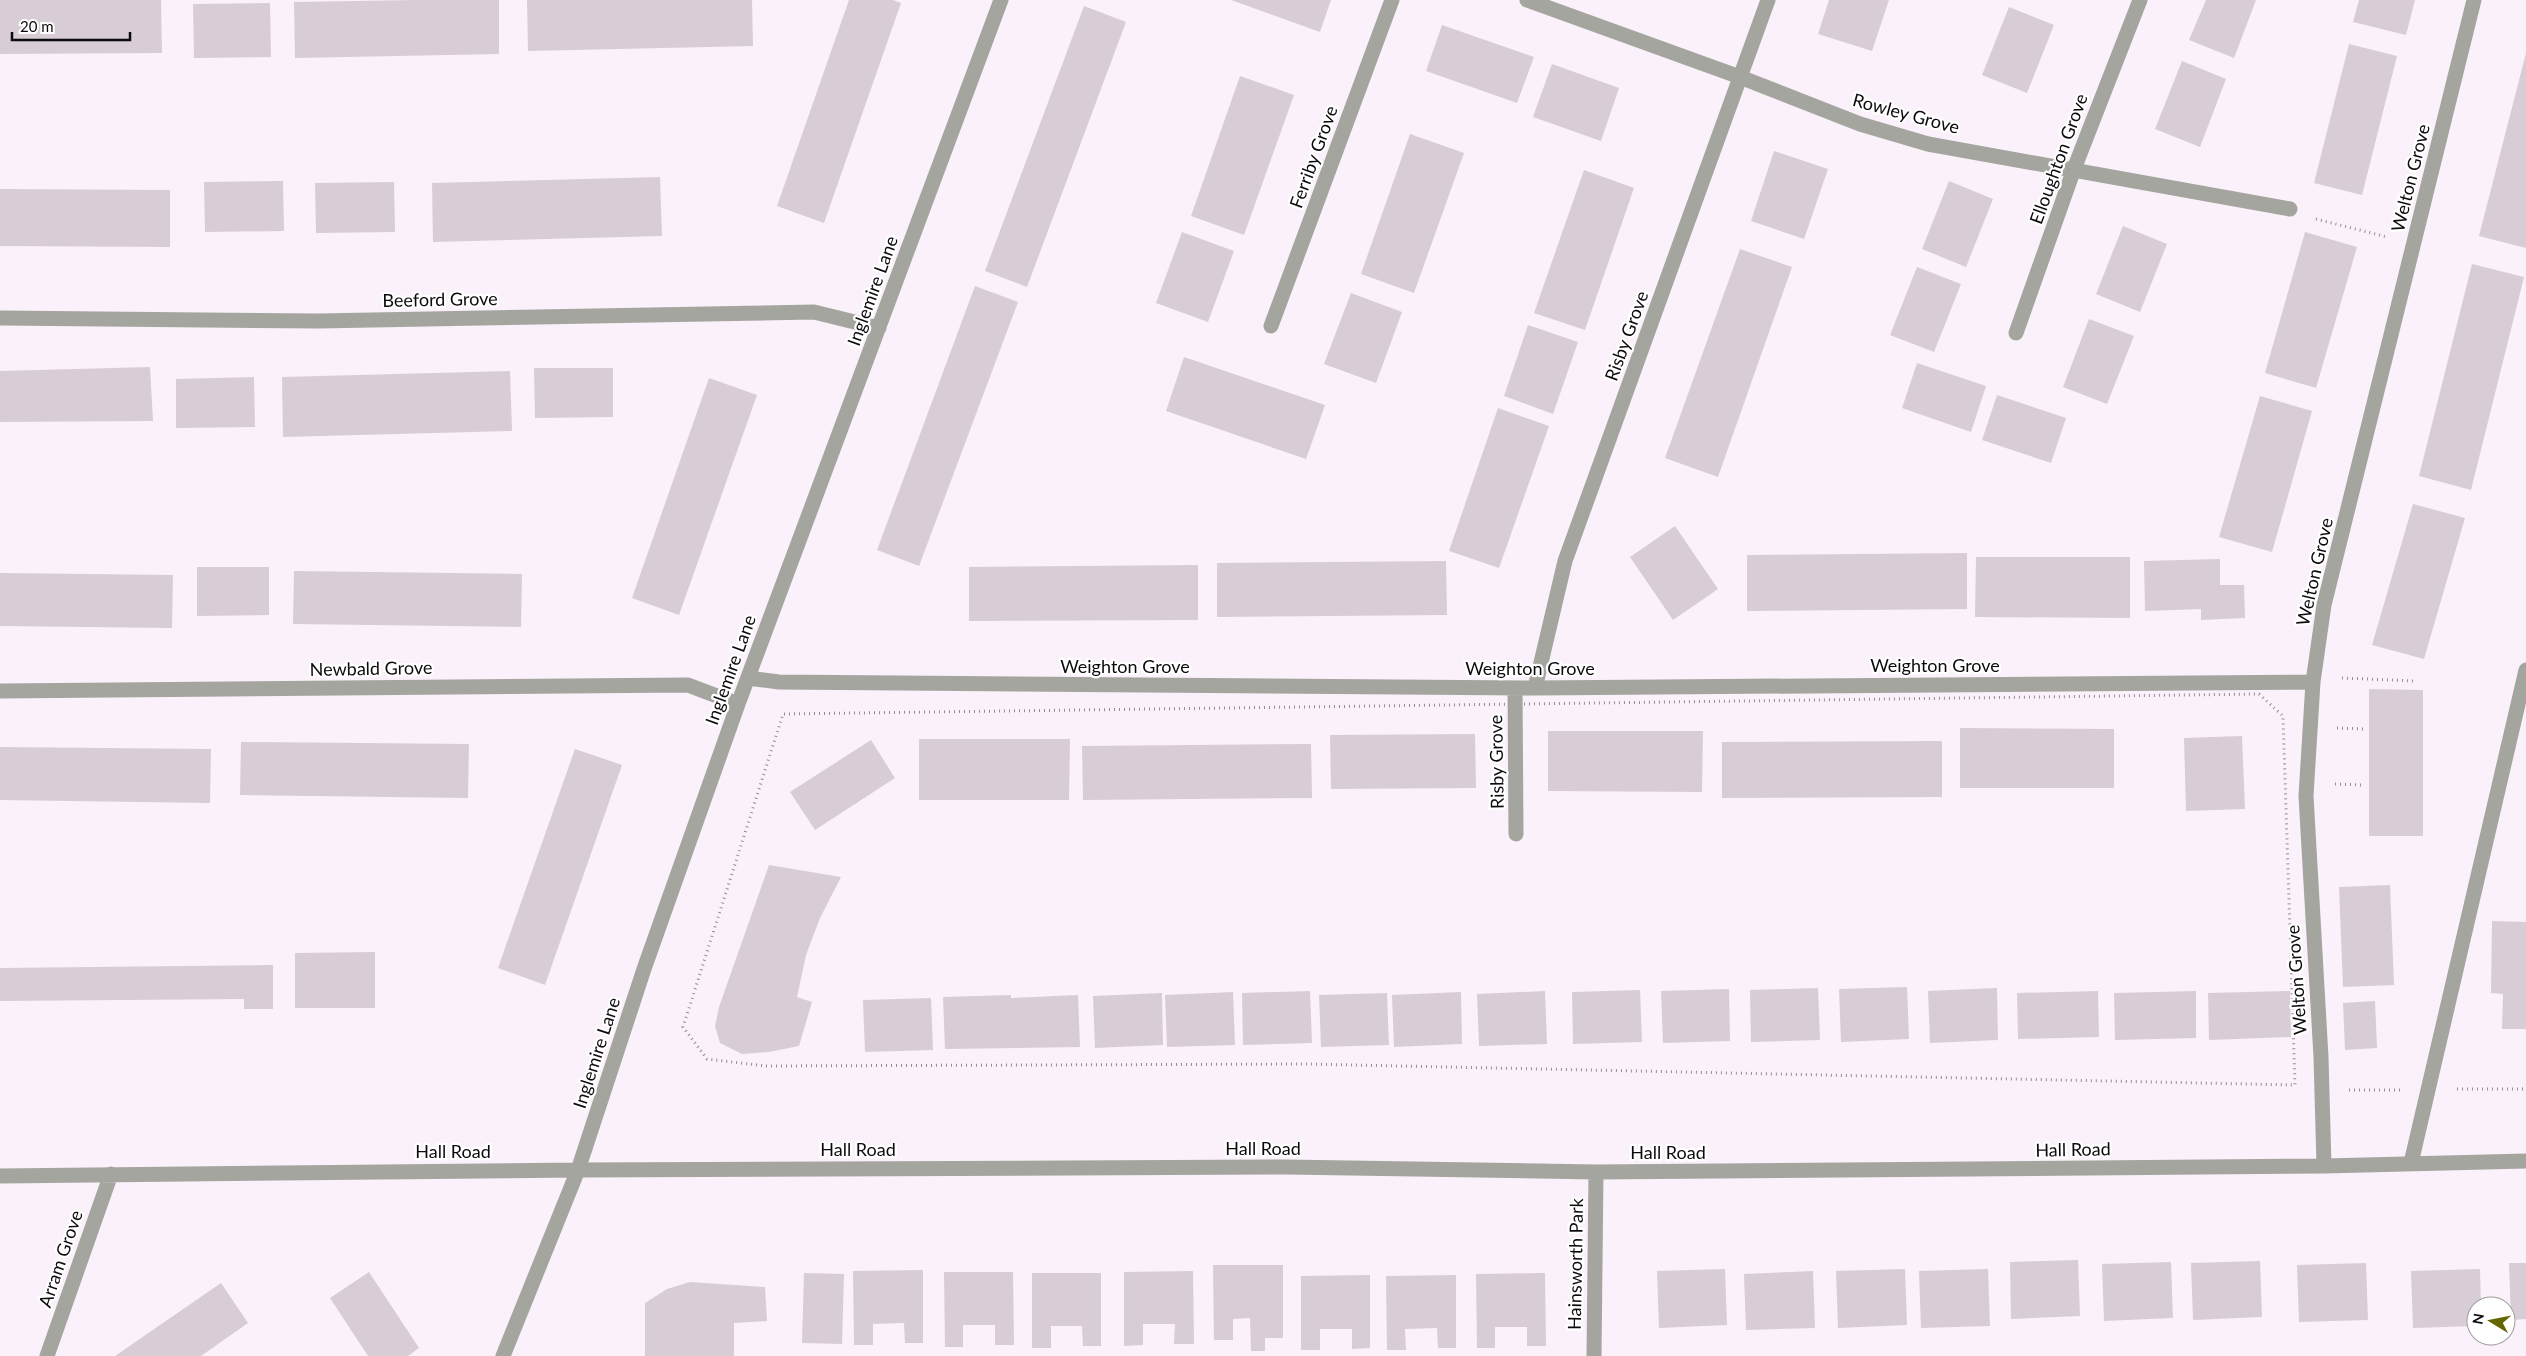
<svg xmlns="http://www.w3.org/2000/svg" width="2526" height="1356" font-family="Lato,sans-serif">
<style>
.building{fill:#d8cdd6}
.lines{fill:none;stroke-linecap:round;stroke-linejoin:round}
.path{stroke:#938c93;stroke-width:3;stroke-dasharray:1 4;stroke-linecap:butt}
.minor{stroke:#a4a59f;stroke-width:15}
.labels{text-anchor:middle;stroke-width:4.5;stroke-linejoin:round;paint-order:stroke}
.street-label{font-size:18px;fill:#0d0a0d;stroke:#fff}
</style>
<rect width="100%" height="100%" fill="#fbf1fa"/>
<!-- building -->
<path class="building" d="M 0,0 L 161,0 L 162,53 L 0,54 Z
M 414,0 L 499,0 L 499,54 L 295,58 L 294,2 Z
M 527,0 L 752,0 L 753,46 L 528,51 Z
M 849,0 L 893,0 L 901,3 L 824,223 L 777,206 Z
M 1231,0 L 1331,0 L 1320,32 Z
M 1829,0 L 1889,0 L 1872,51 L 1818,34 Z
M 2206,0 L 2256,0 L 2234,58 L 2189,40 Z
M 2359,0 L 2415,0 L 2406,35 L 2353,22 Z
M 270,3 L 271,57 L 194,58 L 193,4 Z
M 1084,6 L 1126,22 L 1027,287 L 985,271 Z
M 2009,7 L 2054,25 L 2027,93 L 1982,75 Z
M 1442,25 L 1534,57 L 1517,103 L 1426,71 Z
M 2349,44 L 2397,56 L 2362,195 L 2314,183 Z
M 2526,53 L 2526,248 L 2479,236 Z
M 2182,61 L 2226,79 L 2200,147 L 2155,129 Z
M 1552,64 L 1619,88 L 1601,141 L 1533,117 Z
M 1240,76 L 1294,95 L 1244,235 L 1191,216 Z
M 1410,134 L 1464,153 L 1414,293 L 1361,274 Z
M 1774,151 L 1828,169 L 1804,239 L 1751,221 Z
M 1584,170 L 1634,188 L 1585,330 L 1534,313 Z
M 660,177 L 662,236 L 433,242 L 432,183 Z
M 283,181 L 284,231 L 205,232 L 204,182 Z
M 1949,181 L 1993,199 L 1966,267 L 1922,249 Z
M 394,182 L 395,232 L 316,233 L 315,183 Z
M 0,189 L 170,190 L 170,247 L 0,246 Z
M 2123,226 L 2167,244 L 2140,312 L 2096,294 Z
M 1182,232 L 1234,251 L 1208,322 L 1156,303 Z
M 2305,232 L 2357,247 L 2316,388 L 2265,373 Z
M 1740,249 L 1792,267 L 1718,477 L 1665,458 Z
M 2472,264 L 2524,277 L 2471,490 L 2419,476 Z
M 1917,267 L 1961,284 L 1934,352 L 1890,335 Z
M 975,286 L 1018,302 L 919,566 L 877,550 Z
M 1351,293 L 1402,312 L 1376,383 L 1324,364 Z
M 2089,319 L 2134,336 L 2107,404 L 2063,387 Z
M 1528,325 L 1578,342 L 1553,414 L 1504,396 Z
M 1184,357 L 1325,405 L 1306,459 L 1166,411 Z
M 1917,363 L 1986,386 L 1971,432 L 1902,408 Z
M 150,367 L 153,421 L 0,422 L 0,371 Z
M 534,368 L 613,368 L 613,417 L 535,418 Z
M 510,371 L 512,431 L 283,437 L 282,377 Z
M 254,377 L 255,427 L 176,428 L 176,379 Z
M 709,378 L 757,395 L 679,615 L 632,598 Z
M 1997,395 L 2066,418 L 2051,463 L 1982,440 Z
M 2260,396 L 2312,411 L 2272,552 L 2219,537 Z
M 1498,408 L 1549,426 L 1499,568 L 1449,551 Z
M 2413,504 L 2465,518 L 2424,659 L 2372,645 Z
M 1675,526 L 1718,589 L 1673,620 L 1630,557 Z
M 1967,553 L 1967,609 L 1747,611 L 1747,555 Z
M 1976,557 L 2130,557 L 2130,618 L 1975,617 Z
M 2220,559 L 2220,585 L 2244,585 L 2245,618 L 2201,620 L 2201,609 L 2145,611 L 2144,561 Z
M 1446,561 L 1447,615 L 1217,617 L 1217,563 Z
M 1198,565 L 1198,620 L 969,621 L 969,567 Z
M 197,567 L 269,567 L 269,615 L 197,616 Z
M 294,571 L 522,574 L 521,627 L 293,624 Z
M 0,573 L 173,575 L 172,628 L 0,626 Z
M 2369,689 L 2423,690 L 2423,836 L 2369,836 Z
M 1960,728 L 2114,729 L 2114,788 L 1960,788 Z
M 1548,731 L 1703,731 L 1702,792 L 1548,791 Z
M 1475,734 L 1476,788 L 1331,789 L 1330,735 Z
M 2242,736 L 2245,809 L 2186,811 L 2184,738 Z
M 919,739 L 1070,739 L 1069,800 L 919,800 Z
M 871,740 L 895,778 L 815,830 L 790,792 Z
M 1942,741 L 1942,797 L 1722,798 L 1722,742 Z
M 241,742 L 469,744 L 468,798 L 240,795 Z
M 1311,744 L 1312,798 L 1083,800 L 1082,746 Z
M 0,747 L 211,749 L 210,803 L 0,800 Z
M 575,749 L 622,765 L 545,985 L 498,968 Z
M 769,865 L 841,877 L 820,918 L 806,955 L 797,997 L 812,1002 L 799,1046 L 769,1052 L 742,1054 L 720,1043 L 715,1026 L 719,1007 Z
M 2390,885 L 2394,985 L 2343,987 L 2339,887 Z
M 2492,921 L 2526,922 L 2526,1029 L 2502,1029 L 2503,994 L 2491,993 Z
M 375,952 L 375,1008 L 295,1008 L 295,953 Z
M 273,965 L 273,1009 L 244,1009 L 244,999 L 0,1001 L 0,968 Z
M 1907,987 L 1909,1039 L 1841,1042 L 1839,989 Z
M 1818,988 L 1820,1040 L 1751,1042 L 1750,990 Z
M 1997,988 L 1998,1040 L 1930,1043 L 1928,991 Z
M 1729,989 L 1730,1041 L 1663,1043 L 1661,991 Z
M 1640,990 L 1642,1042 L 1573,1044 L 1572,992 Z
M 1310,991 L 1312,1043 L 1243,1045 L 1242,993 Z
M 1545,991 L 1547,1044 L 1479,1046 L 1477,994 Z
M 2098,991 L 2099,1037 L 2018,1039 L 2017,993 Z
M 2196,991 L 2196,1038 L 2115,1040 L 2114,993 Z
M 2290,991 L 2291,1037 L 2209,1040 L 2208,993 Z
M 1233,992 L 1235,1045 L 1167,1047 L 1165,995 Z
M 1461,992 L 1462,1044 L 1394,1047 L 1392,995 Z
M 1162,993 L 1163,1045 L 1095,1048 L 1093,996 Z
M 1387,993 L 1389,1045 L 1321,1047 L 1319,995 Z
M 1011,995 L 1011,998 L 1078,995 L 1080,1047 L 945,1049 L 943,997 Z
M 931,998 L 933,1050 L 865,1052 L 863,1000 Z
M 2375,1001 L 2377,1048 L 2345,1050 L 2343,1003 Z
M 2078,1260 L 2080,1316 L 2011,1319 L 2010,1262 Z
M 2260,1261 L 2262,1317 L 2193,1320 L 2191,1263 Z
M 2171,1262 L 2173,1318 L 2104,1321 L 2102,1264 Z
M 2366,1263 L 2368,1320 L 2299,1322 L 2297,1265 Z
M 2509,1263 L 2526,1263 L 2526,1319 L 2511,1320 Z
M 1213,1265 L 1283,1265 L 1283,1338 L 1265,1338 L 1265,1351 L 1251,1351 L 1250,1318 L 1233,1319 L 1233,1340 L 1214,1340 Z
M 1725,1269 L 1727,1325 L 1659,1328 L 1657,1271 Z
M 1905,1269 L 1907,1325 L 1838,1328 L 1836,1271 Z
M 1988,1269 L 1990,1326 L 1921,1328 L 1919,1271 Z
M 2480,1269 L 2481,1306 L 2476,1306 L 2476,1326 L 2413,1328 L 2411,1271 Z
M 923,1270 L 923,1343 L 905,1343 L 904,1323 L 873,1324 L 873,1345 L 854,1345 L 853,1271 Z
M 1193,1271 L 1194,1344 L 1174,1344 L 1175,1324 L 1143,1324 L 1143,1345 L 1124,1346 L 1124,1272 Z
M 1813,1271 L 1815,1328 L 1746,1330 L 1744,1274 Z
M 369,1272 L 419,1348 L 408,1356 L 368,1356 L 330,1298 Z
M 944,1272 L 1013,1272 L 1014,1345 L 995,1345 L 995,1325 L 963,1325 L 963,1347 L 945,1347 Z
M 804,1273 L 844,1274 L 842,1344 L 802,1343 Z
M 1032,1273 L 1101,1273 L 1101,1346 L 1083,1346 L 1082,1326 L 1051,1326 L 1051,1348 L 1032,1348 Z
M 1545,1273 L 1546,1346 L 1527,1346 L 1527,1327 L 1495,1327 L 1495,1348 L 1477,1348 L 1476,1274 Z
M 1370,1275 L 1370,1348 L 1352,1349 L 1352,1329 L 1320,1329 L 1320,1350 L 1301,1350 L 1301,1276 Z
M 1456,1275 L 1456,1348 L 1438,1348 L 1437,1328 L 1405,1329 L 1406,1350 L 1387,1350 L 1386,1276 Z
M 690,1282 L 765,1287 L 767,1321 L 734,1323 L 734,1356 L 645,1356 L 645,1303 L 667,1289 Z
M 221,1283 L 248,1323 L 201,1356 L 115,1356 Z"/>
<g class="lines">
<!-- path -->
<path class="path" d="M 2316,219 L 2387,237
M 2342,678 L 2415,681
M 2259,694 L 2283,716 L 2295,1085 L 1306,1064 L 766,1066 L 707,1059 L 683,1027 L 783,714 Z
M 2337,728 L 2363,729
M 2335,784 L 2362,785
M 2457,1089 L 2526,1089
M 2349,1090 L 2400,1090"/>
<!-- minor -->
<path class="minor" d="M 1527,0 L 1740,77 L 1860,124 L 1928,144 L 2290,209
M 0,318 L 318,321 L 814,312 L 879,328
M 1271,326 L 1392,0
M 2016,333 L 2074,169 L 2140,0
M 748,678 L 779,682 L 1535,688 L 2313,682
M 1515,688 L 1516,834
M 1535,688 L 1565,561 L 1768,0
M 0,691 L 688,685 L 738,704
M 2411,1163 L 2526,670
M 2324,1166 L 2321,1057 L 2306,796 L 2313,682 L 2324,605 L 2474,0
M 0,1176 L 578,1170 L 1286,1167 L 1596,1172 L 2324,1166 L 2526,1161
M 47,1356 L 111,1174
M 503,1356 L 578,1170 L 644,969 L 738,704 L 1001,0
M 1594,1356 L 1596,1172"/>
</g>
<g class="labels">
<!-- street labels -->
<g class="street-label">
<text transform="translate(1906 114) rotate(15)" y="6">Rowley Grove</text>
<text transform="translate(1314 157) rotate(-70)" y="6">Ferriby Grove</text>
<text transform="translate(2059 159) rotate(-70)" y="6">Elloughton Grove</text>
<text transform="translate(2411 178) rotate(-76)" y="6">Welton Grove</text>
<text transform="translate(873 291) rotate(-70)" y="6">Inglemire Lane</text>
<text transform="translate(440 300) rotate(-1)" y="6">Beeford Grove</text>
<text transform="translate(1627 336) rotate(-70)" y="6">Risby Grove</text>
<text transform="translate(2315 572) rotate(-77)" y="6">Welton Grove</text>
<text x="1935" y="672">Weighton Grove</text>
<text x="1125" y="673">Weighton Grove</text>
<text transform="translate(371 669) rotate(-1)" y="6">Newbald Grove</text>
<text x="1530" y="675">Weighton Grove</text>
<text transform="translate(731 670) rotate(-70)" y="6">Inglemire Lane</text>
<text transform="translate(1497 762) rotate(-91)" y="6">Risby Grove</text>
<text transform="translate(2297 980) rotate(-94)" y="6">Welton Grove</text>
<text transform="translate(597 1053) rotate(-72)" y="6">Inglemire Lane</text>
<text x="1263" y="1155">Hall Road</text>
<text x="858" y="1156">Hall Road</text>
<text transform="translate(2073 1150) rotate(-1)" y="6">Hall Road</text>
<text x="453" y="1158">Hall Road</text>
<text x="1668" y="1159">Hall Road</text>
<text transform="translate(61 1259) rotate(-71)" y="6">Arram Grove</text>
<text transform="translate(1576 1264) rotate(-89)" y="6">Hainsworth Park</text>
</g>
</g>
<!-- north arrow -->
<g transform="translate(2491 1321) rotate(280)"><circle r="24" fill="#ffffff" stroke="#9e9d9e"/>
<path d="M0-4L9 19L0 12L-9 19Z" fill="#656500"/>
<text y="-8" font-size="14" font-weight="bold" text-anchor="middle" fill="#0d0a0d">N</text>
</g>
<!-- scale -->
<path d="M12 32v8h118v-8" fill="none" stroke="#0d0a0d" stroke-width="2.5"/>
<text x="20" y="32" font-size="15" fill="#0d0a0d" stroke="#ffffff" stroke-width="4" paint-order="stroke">20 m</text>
</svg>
